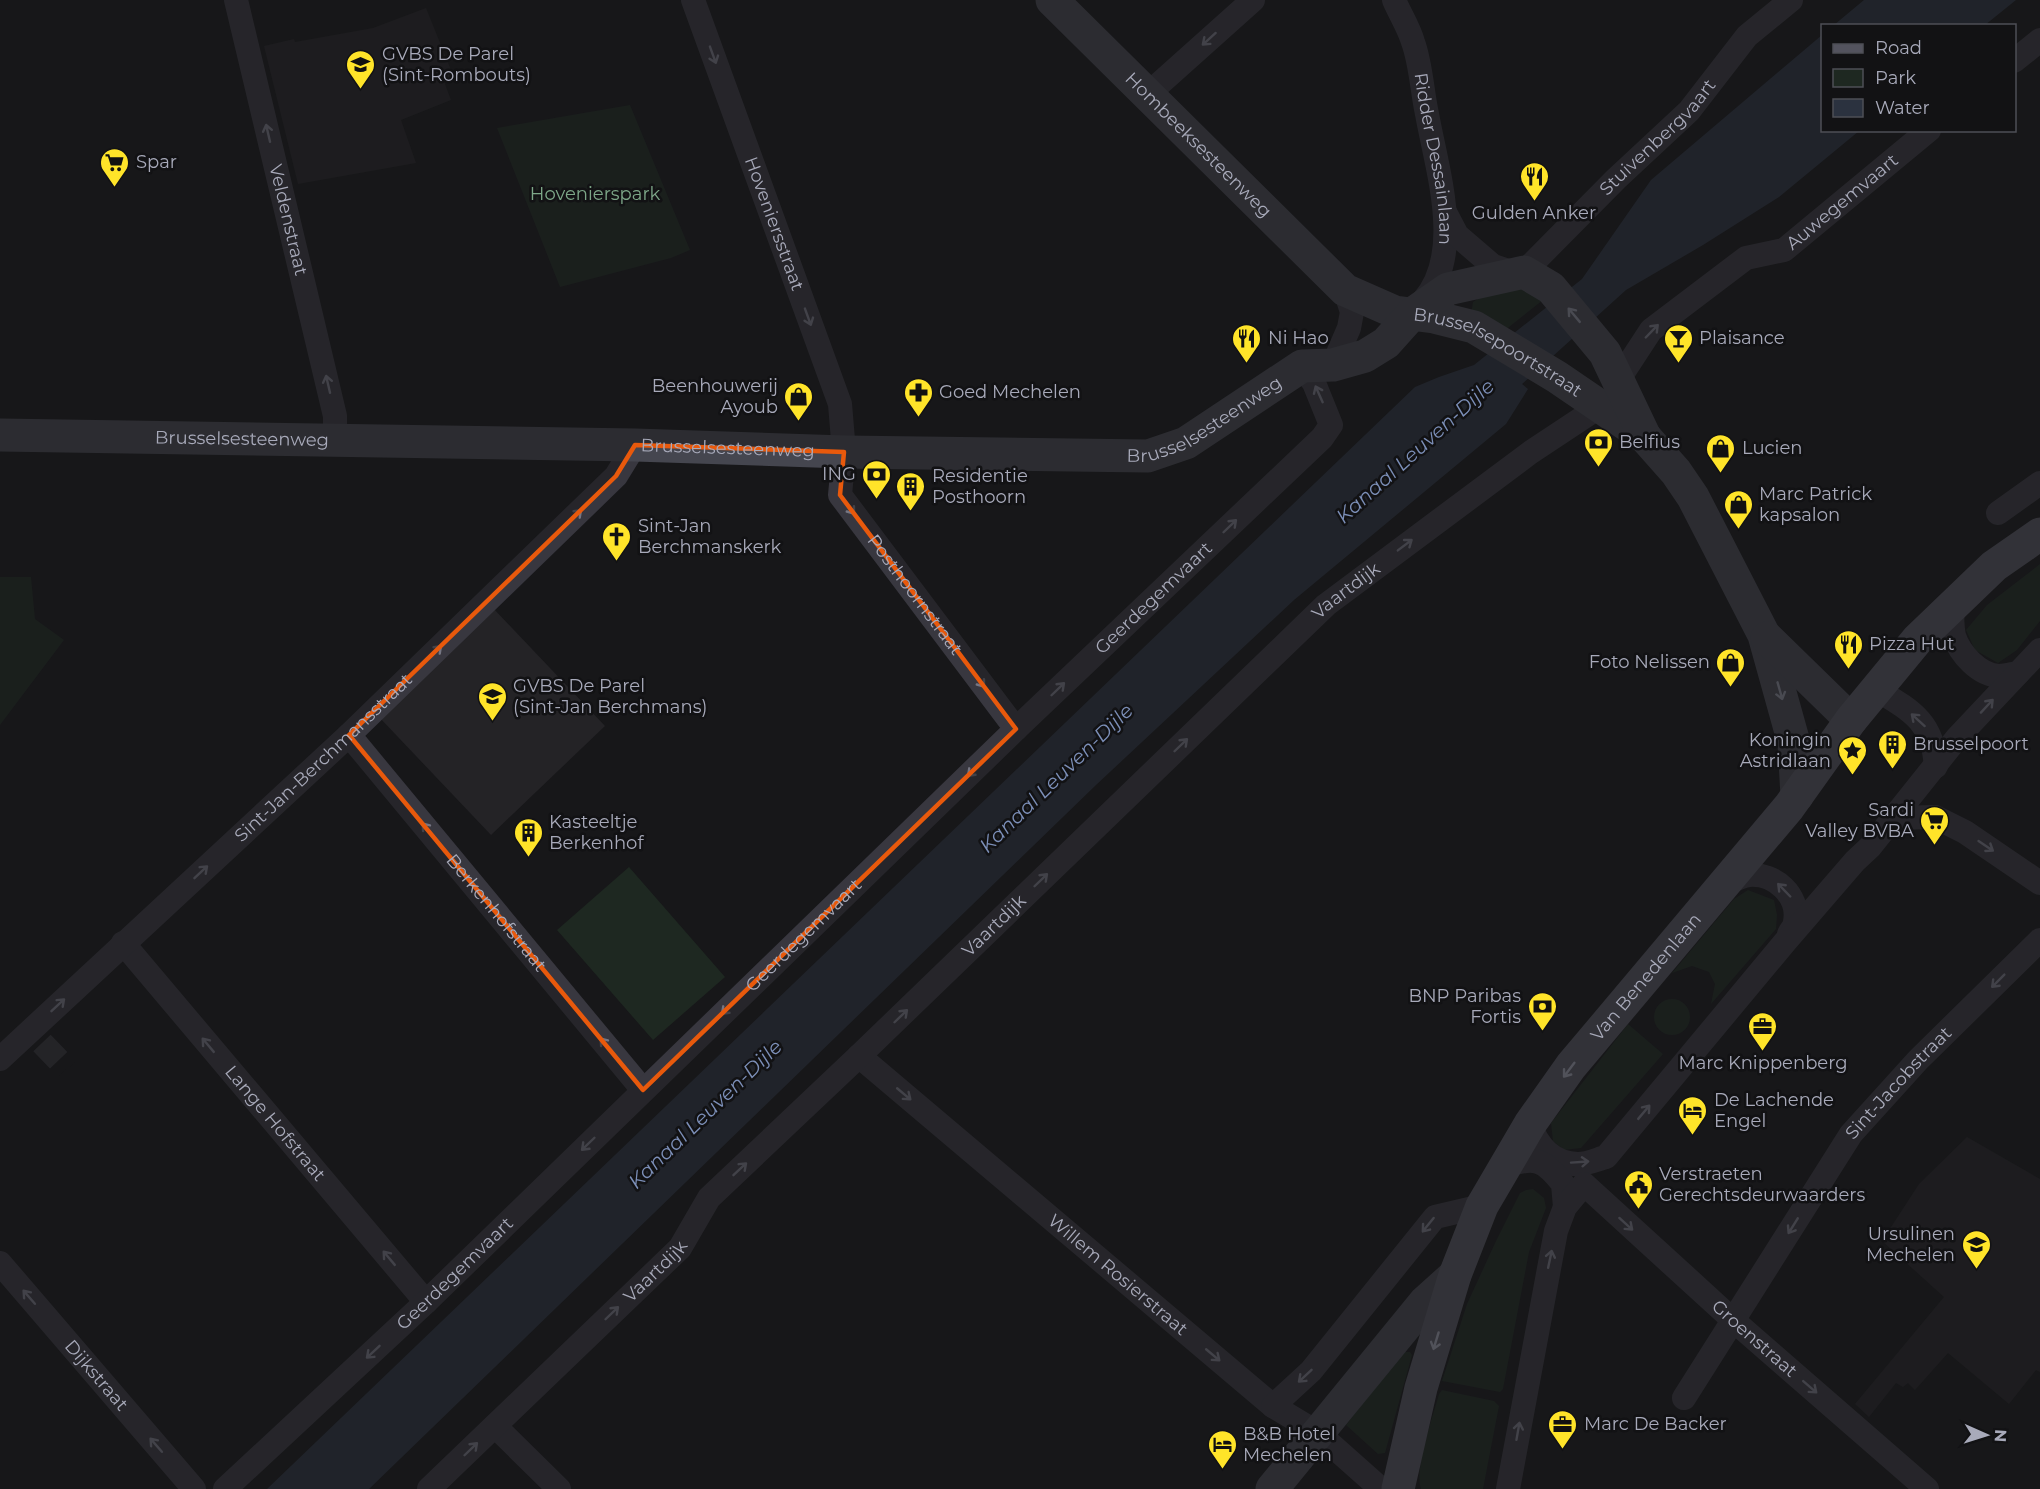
<svg xmlns="http://www.w3.org/2000/svg" width="2040" height="1489" font-family="Montserrat,sans-serif">
<style>
.built{fill:#242326}
.green{fill:#1e2821}
.water{fill:#2b323f}
.lines{fill:none;stroke-linecap:round;stroke-linejoin:round}
.street-tunnel{stroke:#343439;stroke-width:24;stroke-dasharray:24 12;stroke-linecap:butt}
.street{stroke:#38373f;stroke-width:24}
.secondary{stroke:#45464f;stroke-width:33}
.primary{stroke:#53535e;stroke-width:33}
.oneway{stroke:#767683}
.oneway2{stroke:#858795}
.oneway3{stroke:#9799a8}
.marked{fill:none;stroke:#e8590c;stroke-width:4.5;stroke-linejoin:round}
.labels{text-anchor:middle;stroke-width:5;stroke-linejoin:round;paint-order:stroke}
.poi-label{font-size:18px;fill:#a8aaba;stroke:#121214;text-anchor:start}
.street-label{font-size:18px;fill:#a8aaba;stroke:#121214}
.park-label{font-size:18px;fill:#7da788;stroke:#121214}
.water-label{font-size:20px;font-style:italic;fill:#7c8fb8;stroke:#121214}
</style>
<rect width="100%" height="100%" fill="#171719"/>
<!-- built -->
<path class="built" d="M 426,8 L 453,75 L 443,79 L 451,100 L 401,120 L 416,163 L 298,184 L 264,46 L 294,39 L 295,42 L 373,28 Z
M 493,608 L 605,726 L 491,835 L 379,717 Z
M 1967,1137 L 2040,1179 L 2040,1372 L 2036,1370 L 2009,1404 L 1948,1353 L 1915,1390 L 1908,1383 L 1903,1387 L 1896,1383 L 1869,1417 L 1855,1404 L 1944,1297 L 1882,1241 L 1919,1184 Z"/>
<!-- green -->
<path class="green" d="M 630,105 L 690,250 L 671,258 L 560,287 L 497,128 Z
M 1525,289 L 1543,300 L 1504,331 L 1471,314 L 1473,302 L 1487,293 Z
M 2040,564 L 2040,621 L 2017,650 L 1998,663 L 1975,650 L 1966,630 L 1987,605 Z
M 0,577 L 31,577 L 35,619 L 64,640 L 0,725 Z
M 629,867 L 725,977 L 653,1040 L 557,930 Z
M 1748,890 L 1774,900 L 1777,915 L 1776,929 L 1711,1004 L 1715,984 L 1709,972 L 1692,966 L 1672,973 L 1734,899 Z
M1654 1017a18 18 0 1 1 36 0a18 18 0 1 1-36 0Z
M 1628,1024 L 1663,1054 L 1581,1148 L 1564,1150 L 1553,1141 L 1551,1123 Z
M 1533,1189 L 1544,1198 L 1546,1208 L 1529,1252 L 1503,1389 L 1500,1392 L 1442,1381 L 1467,1304 L 1496,1241 L 1520,1193 L 1526,1190 Z
M 1403,1352 L 1410,1352 L 1412,1355 L 1385,1453 L 1378,1454 L 1346,1425 Z
M 1442,1390 L 1494,1401 L 1499,1406 L 1483,1489 L 1421,1489 C 1414,1470 1433,1416 1439,1394 Z"/>
<!-- water -->
<path class="water" d="M 1864,0 L 2016,0 L 1985,25 L 1834,25 Z
M 1822,35 L 1822,130 L 1859,131 L 1779,197 L 1703,245 L 1626,290 L 1522,384 L 1528,389 L 1506,424 L 1294,600 L 1096,785 L 369,1489 L 267,1489 L 1415,387 L 1439,377 L 1474,365 L 1582,279 L 1651,180 Z"/>
<g class="lines">
<!-- street-tunnel -->
<path class="street-tunnel" d="M 42,1043 L 67,1069"/>
<!-- street -->
<g class="street">
<path id="s1" d="M 236,0 L 335,416 L 335,442"/>
<path id="s2" d="M 693,0 L 840,404 L 844,452 L 840,495 L 1016,729"/>
<path id="s3" d="M 1394,0 C 1400,14 1409,28 1413,42 C 1421,64 1422,91 1427,114 C 1437,170 1465,254 1423,301"/>
<path d="M 2014,61 L 2040,40"/>
<path d="M 1148,94 L 1253,0"/>
<path d="M 1445,212 L 1457,235 L 1493,266 L 1514,273"/>
<path id="s4" d="M 1524,272 L 1616,179 L 1689,111 L 1747,36 L 1791,0"/>
<path d="M 1333,365 L 1349,328 L 1352,312 L 1345,290"/>
<path id="s5" d="M 1619,379 L 1651,330 L 1746,258 L 1784,250 L 1929,130"/>
<path d="M 1998,513 L 2040,483"/>
<path d="M 1953,607 C 1952,616 1952,626 1954,636 C 1960,654 1979,675 1999,676 C 2005,676 2012,674 2018,673"/>
<path d="M 1876,689 C 1912,711 1933,722 1936,766"/>
<path id="s6" d="M 349,735 L 643,1090"/>
<path d="M 1893,818 L 1935,817 L 1965,832 L 2040,883"/>
<path d="M 1723,885 C 1730,882 1741,876 1749,875 C 1774,873 1800,895 1795,922 C 1795,926 1791,930 1789,934"/>
<path id="s7" d="M 123,943 L 426,1302"/>
<path id="s8" d="M 859,1056 L 1273,1406 L 1318,1433 L 1381,1489"/>
<path id="s9" d="M 0,1059 L 349,735 L 616,476 L 635,445"/>
<path d="M 1530,1124 C 1537,1146 1553,1164 1578,1164 C 1587,1164 1598,1159 1606,1157 L 1785,942 L 1855,861 L 1870,847 L 1957,738 L 2040,650"/>
<path d="M 1503,1167 C 1534,1156 1543,1158 1563,1184 L 1565,1207"/>
<path id="s10" d="M 0,1263 L 194,1489"/>
<path id="s11" d="M 1684,1398 L 1851,1134 L 1918,1060 L 2040,940"/>
<path d="M 1273,1406 L 1311,1371 L 1435,1217 L 1482,1206"/>
<path d="M 495,1426 L 559,1489"/>
<path id="s12" d="M 225,1489 L 426,1302 L 1016,729 L 1322,438 L 1331,425 L 1314,383 L 1302,366"/>
<path id="s13" d="M 429,1489 L 680,1248 L 709,1198 L 859,1056 L 1326,605 L 1531,452 L 1599,407"/>
<path id="s14" d="M 1508,1489 L 1556,1231 L 1565,1207 L 1584,1184 L 1734,1321 L 1927,1489"/>
</g>
<!-- secondary -->
<g class="secondary">
<path id="s15" d="M 1052,0 L 1345,290 L 1395,312 L 1434,317 L 1474,327 L 1557,377 L 1645,437 L 1676,472 L 1693,497 L 1764,635 L 1794,743 L 1797,796"/>
<path id="s16" d="M 0,435 L 635,445 L 844,452 L 1148,456 L 1186,443 L 1302,366 L 1333,365 L 1365,356 L 1386,343 L 1412,314 L 1448,289 L 1524,272 L 1551,288 L 1605,353 L 1645,437"/>
<path d="M 1767,638 L 1851,720"/>
<path d="M 1272,1489 L 1425,1302 L 1455,1275"/>
</g>
<!-- primary -->
<path class="primary" id="s17" d="M 1398,1489 L 1421,1388 L 1455,1275 L 1482,1206 L 1530,1124 L 1571,1066 L 1789,807 L 1851,720 L 1917,640 L 1994,566 L 2040,534"/>
</g>
<!-- one-way arrows -->
<defs><path id="oneway-shaft" d="M-6 0H5M1.5-3L5.5 0L1.5 3" fill="none" stroke-width="1.6" stroke-linecap="round" stroke-linejoin="round" transform="scale(1.5)"/></defs>
<g class="oneway">
<use href="#oneway-shaft" transform="translate(1209 39) rotate(138)"/>
<use href="#oneway-shaft" transform="translate(713 55) rotate(70)"/>
<use href="#oneway-shaft" transform="translate(268 133) rotate(-103)"/>
<use href="#oneway-shaft" transform="translate(808 317) rotate(70)"/>
<use href="#oneway-shaft" transform="translate(1652 331) rotate(-46)"/>
<use href="#oneway-shaft" transform="translate(328 384) rotate(-103)"/>
<use href="#oneway-shaft" transform="translate(1319 394) rotate(-114)"/>
<use href="#oneway-shaft" transform="translate(849 507) rotate(53)"/>
<use href="#oneway-shaft" transform="translate(575 516) rotate(-44)"/>
<use href="#oneway-shaft" transform="translate(1230 526) rotate(-44)"/>
<use href="#oneway-shaft" transform="translate(1405 545) rotate(-37)"/>
<use href="#oneway-shaft" transform="translate(435 652) rotate(-44)"/>
<use href="#oneway-shaft" transform="translate(979 680) rotate(53)"/>
<use href="#oneway-shaft" transform="translate(1058 689) rotate(-44)"/>
<use href="#oneway-shaft" transform="translate(1987 706) rotate(-47)"/>
<use href="#oneway-shaft" transform="translate(1918 720) rotate(-138)"/>
<use href="#oneway-shaft" transform="translate(1181 745) rotate(-44)"/>
<use href="#oneway-shaft" transform="translate(974 770) rotate(136)"/>
<use href="#oneway-shaft" transform="translate(428 830) rotate(-130)"/>
<use href="#oneway-shaft" transform="translate(1986 846) rotate(34)"/>
<use href="#oneway-shaft" transform="translate(201 872) rotate(-43)"/>
<use href="#oneway-shaft" transform="translate(1041 880) rotate(-44)"/>
<use href="#oneway-shaft" transform="translate(1784 890) rotate(-134)"/>
<use href="#oneway-shaft" transform="translate(1998 981) rotate(135)"/>
<use href="#oneway-shaft" transform="translate(58 1005) rotate(-43)"/>
<use href="#oneway-shaft" transform="translate(728 1008) rotate(136)"/>
<use href="#oneway-shaft" transform="translate(901 1016) rotate(-44)"/>
<use href="#oneway-shaft" transform="translate(208 1045) rotate(-130)"/>
<use href="#oneway-shaft" transform="translate(606 1045) rotate(-130)"/>
<use href="#oneway-shaft" transform="translate(904 1094) rotate(40)"/>
<use href="#oneway-shaft" transform="translate(1644 1112) rotate(-50)"/>
<use href="#oneway-shaft" transform="translate(588 1144) rotate(136)"/>
<use href="#oneway-shaft" transform="translate(1580 1162) rotate(-4)"/>
<use href="#oneway-shaft" transform="translate(740 1169) rotate(-43)"/>
<use href="#oneway-shaft" transform="translate(1626 1224) rotate(42)"/>
<use href="#oneway-shaft" transform="translate(1428 1225) rotate(129)"/>
<use href="#oneway-shaft" transform="translate(1793 1226) rotate(122)"/>
<use href="#oneway-shaft" transform="translate(389 1258) rotate(-130)"/>
<use href="#oneway-shaft" transform="translate(1550 1259) rotate(-78)"/>
<use href="#oneway-shaft" transform="translate(29 1297) rotate(-131)"/>
<use href="#oneway-shaft" transform="translate(612 1313) rotate(-44)"/>
<use href="#oneway-shaft" transform="translate(373 1352) rotate(137)"/>
<use href="#oneway-shaft" transform="translate(1213 1355) rotate(40)"/>
<use href="#oneway-shaft" transform="translate(1305 1376) rotate(137)"/>
<use href="#oneway-shaft" transform="translate(1810 1387) rotate(41)"/>
<use href="#oneway-shaft" transform="translate(1518 1431) rotate(-80)"/>
<use href="#oneway-shaft" transform="translate(156 1445) rotate(-131)"/>
<use href="#oneway-shaft" transform="translate(471 1449) rotate(-44)"/>
</g>
<g class="oneway2">
<use href="#oneway-shaft" transform="translate(1574 315) rotate(-130)"/>
<use href="#oneway-shaft" transform="translate(1780 691) rotate(74)"/>
</g>
<g class="oneway3">
<use href="#oneway-shaft" transform="translate(1569 1070) rotate(127)"/>
<use href="#oneway-shaft" transform="translate(1436 1341) rotate(107)"/>
</g>
<!-- marked area -->
<path d="M0 0H2040V1489H0ZM 635,445 L 844,452 L 840,495 L 1016,729 L 643,1090 L 349,735 L 616,476 Z" fill="#171719" fill-opacity=".55" fill-rule="evenodd"/>
<path class="marked" d="M 635,445 L 844,452 L 840,495 L 1016,729 L 643,1090 L 349,735 L 616,476 Z"/>
<!-- icons -->
<defs>
<symbol id="school-pin" viewBox="-11 -11 22 30"><path d="M0 17L-7.5 6A9.5 9.5 0 1 1 7.5 6Z" fill="#ffe429" stroke="#121214"/><path d="M0-5L7-2L0 1L-7-2ZM-4 1L0 2.5L4 1V4Q0 6-4 4Z" fill="#111"/></symbol>
<symbol id="supermarket-pin" viewBox="-11 -11 22 30"><path d="M0 17L-7.5 6A9.5 9.5 0 1 1 7.5 6Z" fill="#ffe429" stroke="#121214"/><path d="M-6-5.5h2.5l.6 2H6L4.5 2H-2.5L-4.4-4H-6ZM-1.5 3.2a1.3 1.3 0 1 0 .1 0ZM3 3.2a1.3 1.3 0 1 0 .1 0Z" fill="#111"/></symbol>
<symbol id="restaurant-pin" viewBox="-11 -11 22 30"><path d="M0 17L-7.5 6A9.5 9.5 0 1 1 7.5 6Z" fill="#ffe429" stroke="#121214"/><path d="M-5-6h1v4h1v-4h1v4h1v-4h1v5L-1.5 .5V6h-2V.5L-5-1ZM5-6V6H3V1.5H1.5Q1.5-4 5-6Z" fill="#111"/></symbol>
<symbol id="bar-pin" viewBox="-11 -11 22 30"><path d="M0 17L-7.5 6A9.5 9.5 0 1 1 7.5 6Z" fill="#ffe429" stroke="#121214"/><path d="M-6-5H6L.8 .8V4.5H3.5V6h-7V4.5H-.8V.8Z" fill="#111"/></symbol>
<symbol id="pharmacy-pin" viewBox="-11 -11 22 30"><path d="M0 17L-7.5 6A9.5 9.5 0 1 1 7.5 6Z" fill="#ffe429" stroke="#121214"/><path d="M-2-6h4v4h4v4h-4v4h-4v-4h-4v-4h4Z" fill="#111"/></symbol>
<symbol id="shop-pin" viewBox="-11 -11 22 30"><path d="M0 17L-7.5 6A9.5 9.5 0 1 1 7.5 6Z" fill="#ffe429" stroke="#121214"/><path d="M-5-2.5h2.3a2.7 3.5 0 0 1 5.4 0H5L5.5 6h-11ZM-1.5-2.5h3a1.5 2.3 0 0 0-3 0Z" fill="#111"/></symbol>
<symbol id="bank-pin" viewBox="-11 -11 22 30"><path d="M0 17L-7.5 6A9.5 9.5 0 1 1 7.5 6Z" fill="#ffe429" stroke="#121214"/><path d="M-6-4H6V4H-6ZM0-2.3a2.3 2.3 0 1 0 0 4.6a2.3 2.3 0 1 0 0-4.6Z" fill="#111"/></symbol>
<symbol id="building-pin" viewBox="-11 -11 22 30"><path d="M0 17L-7.5 6A9.5 9.5 0 1 1 7.5 6Z" fill="#ffe429" stroke="#121214"/><path d="M-4-6H4V6H1V3H-1V6H-4ZM-2.5-4.3h1.7v1.8h-1.7ZM.8-4.3h1.7v1.8H.8ZM-2.5-1h1.7V.8h-1.7ZM.8-1h1.7V.8H.8Z" fill="#111"/></symbol>
<symbol id="church-pin" viewBox="-11 -11 22 30"><path d="M0 17L-7.5 6A9.5 9.5 0 1 1 7.5 6Z" fill="#ffe429" stroke="#121214"/><path d="M-1.2-6h2.4v3.5h3.3v2.4h-3.3V6h-2.4V-.1h-3.3v-2.4h3.3Z" fill="#111"/></symbol>
<symbol id="sight-pin" viewBox="-11 -11 22 30"><path d="M0 17L-7.5 6A9.5 9.5 0 1 1 7.5 6Z" fill="#ffe429" stroke="#121214"/><path d="M0-6L1.8-2.2L6-1.7L2.9 1.2L3.7 5.4L0 3.3L-3.7 5.4L-2.9 1.2L-6-1.7L-1.8-2.2Z" fill="#111"/></symbol>
<symbol id="office-pin" viewBox="-11 -11 22 30"><path d="M0 17L-7.5 6A9.5 9.5 0 1 1 7.5 6Z" fill="#ffe429" stroke="#121214"/><path d="M-6-3h4V-5.5h4V-3h4V5H-6ZM-1-4.5V-3h2v-1.5ZM-6 0V1H6V0Z" fill="#111"/></symbol>
<symbol id="hotel-pin" viewBox="-11 -11 22 30"><path d="M0 17L-7.5 6A9.5 9.5 0 1 1 7.5 6Z" fill="#ffe429" stroke="#121214"/><path d="M-6-4.5h1.5V1H6V5H4.5V3h-9V5H-6ZM-4 0a1.8 1.8 0 1 1 3.6 0ZM.5 0V-2.5h3Q6-2.5 6 0Z" fill="#111"/></symbol>
<symbol id="civic-pin" viewBox="-11 -11 22 30"><path d="M0 17L-7.5 6A9.5 9.5 0 1 1 7.5 6Z" fill="#ffe429" stroke="#121214"/><path d="M-.6-6.5H3V-4.5H.6V-3L4-1V1h2V6H-6V1h2V-1L-.6-3ZM-1.2 2.5V6h2.4V2.5Z" fill="#111"/></symbol>
</defs>
<g fill-rule="evenodd">
<use href="#school-pin" x="344" y="48" width="33" height="45"/>
<use href="#supermarket-pin" x="98" y="146" width="33" height="45"/>
<use href="#restaurant-pin" x="1518" y="160" width="33" height="45"/>
<use href="#restaurant-pin" x="1230" y="322" width="33" height="45"/>
<use href="#bar-pin" x="1662" y="322" width="33" height="45"/>
<use href="#pharmacy-pin" x="902" y="376" width="33" height="45"/>
<use href="#shop-pin" x="782" y="380" width="33" height="45"/>
<use href="#bank-pin" x="1582" y="426" width="33" height="45"/>
<use href="#shop-pin" x="1704" y="432" width="33" height="45"/>
<use href="#bank-pin" x="860" y="458" width="33" height="45"/>
<use href="#building-pin" x="894" y="470" width="33" height="45"/>
<use href="#shop-pin" x="1722" y="488" width="33" height="45"/>
<use href="#church-pin" x="600" y="520" width="33" height="45"/>
<use href="#restaurant-pin" x="1832" y="628" width="33" height="45"/>
<use href="#shop-pin" x="1714" y="646" width="33" height="45"/>
<use href="#school-pin" x="476" y="680" width="33" height="45"/>
<use href="#building-pin" x="1876" y="728" width="33" height="45"/>
<use href="#sight-pin" x="1836" y="734" width="33" height="45"/>
<use href="#supermarket-pin" x="1918" y="804" width="33" height="45"/>
<use href="#building-pin" x="512" y="816" width="33" height="45"/>
<use href="#bank-pin" x="1526" y="990" width="33" height="45"/>
<use href="#office-pin" x="1746" y="1010" width="33" height="45"/>
<use href="#hotel-pin" x="1676" y="1094" width="33" height="45"/>
<use href="#civic-pin" x="1622" y="1168" width="33" height="45"/>
<use href="#school-pin" x="1960" y="1228" width="33" height="45"/>
<use href="#office-pin" x="1546" y="1408" width="33" height="45"/>
<use href="#hotel-pin" x="1206" y="1428" width="33" height="45"/>
</g>
<g class="labels">
<!-- poi labels -->
<g class="poi-label">
<text x="382" y="60">GVBS De Parel<tspan x="382" dy="21">(Sint-Rombouts)</tspan></text>
<text x="136" y="168">Spar</text>
<text x="1534" y="219" text-anchor="middle">Gulden Anker</text>
<text x="1268" y="344">Ni Hao</text>
<text x="1699" y="344">Plaisance</text>
<text x="778" y="392" text-anchor="end">Beenhouwerij<tspan x="778" dy="21">Ayoub</tspan></text>
<text x="939" y="398">Goed Mechelen</text>
<text x="1619" y="448">Belfius</text>
<text x="1742" y="454">Lucien</text>
<text x="856" y="480" text-anchor="end">ING</text>
<text x="932" y="482">Residentie<tspan x="932" dy="21">Posthoorn</tspan></text>
<text x="1759" y="500">Marc Patrick<tspan x="1759" dy="21">kapsalon</tspan></text>
<text x="638" y="532">Sint-Jan<tspan x="638" dy="21">Berchmanskerk</tspan></text>
<text x="1869" y="650">Pizza Hut</text>
<text x="1710" y="668" text-anchor="end">Foto Nelissen</text>
<text x="513" y="692">GVBS De Parel<tspan x="513" dy="21">(Sint-Jan Berchmans)</tspan></text>
<text x="1831" y="746" text-anchor="end">Koningin<tspan x="1831" dy="21">Astridlaan</tspan></text>
<text x="1913" y="750">Brusselpoort</text>
<text x="1914" y="816" text-anchor="end">Sardi<tspan x="1914" dy="21">Valley BVBA</tspan></text>
<text x="549" y="828">Kasteeltje<tspan x="549" dy="21">Berkenhof</tspan></text>
<text x="1521" y="1002" text-anchor="end">BNP Paribas<tspan x="1521" dy="21">Fortis</tspan></text>
<text x="1763" y="1069" text-anchor="middle">Marc Knippenberg</text>
<text x="1714" y="1106">De Lachende<tspan x="1714" dy="21">Engel</tspan></text>
<text x="1659" y="1180">Verstraeten<tspan x="1659" dy="21">Gerechtsdeurwaarders</tspan></text>
<text x="1955" y="1240" text-anchor="end">Ursulinen<tspan x="1955" dy="21">Mechelen</tspan></text>
<text x="1584" y="1430">Marc De Backer</text>
<text x="1243" y="1440">B&amp;B Hotel<tspan x="1243" dy="21">Mechelen</tspan></text>
</g>
<!-- street labels -->
<g class="street-label">
<text dy="6" stroke="none"><textPath href="#s4" startOffset="190">Stuivenbergvaart</textPath></text>
<text dy="6" stroke="none"><textPath href="#s15" startOffset="206">Hombeeksesteenweg</textPath></text>
<text dy="6" stroke="none"><textPath href="#s3" startOffset="165">Ridder Dessainlaan</textPath></text>
<text dy="6" stroke="none"><textPath href="#s5" startOffset="292">Auwegemvaart</textPath></text>
<text dy="6" stroke="none"><textPath href="#s1" startOffset="226">Veldenstraat</textPath></text>
<text dy="6" stroke="none"><textPath href="#s2" startOffset="238">Hoveniersstraat</textPath></text>
<text dy="6" stroke="none"><textPath href="#s15" startOffset="579">Brusselsepoortstraat</textPath></text>
<text dy="6" stroke="none"><textPath href="#s16" startOffset="1214">Brusselsesteenweg</textPath></text>
<text dy="6" stroke="none"><textPath href="#s16" startOffset="242">Brusselsesteenweg</textPath></text>
<text dy="6" stroke="none"><textPath href="#s16" startOffset="728">Brusselsesteenweg</textPath></text>
<text dy="6" stroke="none"><textPath href="#s13" startOffset="1286">Vaartdijk</textPath></text>
<text dy="6" stroke="none"><textPath href="#s2" startOffset="646">Posthoornstraat</textPath></text>
<text dy="6" stroke="none"><textPath href="#s12" startOffset="1287">Geerdegemvaart</textPath></text>
<text dy="6" stroke="none"><textPath href="#s9" startOffset="442">Sint-Jan-Berchmansstraat</textPath></text>
<text dy="6" stroke="none"><textPath href="#s6" startOffset="231">Berkenhofstraat</textPath></text>
<text dy="6" stroke="none"><textPath href="#s13" startOffset="800">Vaartdijk</textPath></text>
<text dy="6" stroke="none"><textPath href="#s12" startOffset="801">Geerdegemvaart</textPath></text>
<text dy="6" stroke="none"><textPath href="#s17" startOffset="578">Van Benedenlaan</textPath></text>
<text dy="6" stroke="none"><textPath href="#s11" startOffset="382">Sint-Jacobstraat</textPath></text>
<text dy="6" stroke="none"><textPath href="#s7" startOffset="236">Lange Hofstraat</textPath></text>
<text dy="6" stroke="none"><textPath href="#s13" startOffset="314">Vaartdijk</textPath></text>
<text dy="6" stroke="none"><textPath href="#s12" startOffset="315">Geerdegemvaart</textPath></text>
<text dy="6" stroke="none"><textPath href="#s8" startOffset="339">Willem Rosierstraat</textPath></text>
<text dy="6" stroke="none"><textPath href="#s14" startOffset="548">Groenstraat</textPath></text>
<text dy="6" stroke="none"><textPath href="#s10" startOffset="148">Dijkstraat</textPath></text>
</g>
<!-- park labels -->
<g class="park-label">
<text x="595" y="200">Hovenierspark</text>
</g>
<!-- water labels -->
<g class="water-label">
<text transform="translate(1415 451) rotate(-42)" y="7">Kanaal Leuven-Dijle</text>
<text transform="translate(1056 778) rotate(-44)" y="7">Kanaal Leuven-Dijle</text>
<text transform="translate(705 1114) rotate(-44)" y="7">Kanaal Leuven-Dijle</text>
</g>
</g>
<!-- legend -->
<rect x="1821" y="24" width="195" height="108" fill="#121214" stroke="#4e4f56" stroke-width="1.5"/>
<rect x="1833" y="44" width="30" height="9" fill="#53535e" stroke="#4e4f56" stroke-width="1.5"/>
<text x="1875" y="54" font-size="18" fill="#a8aaba">Road</text>
<rect x="1833" y="69" width="30" height="18" fill="#1e2821" stroke="#4e4f56" stroke-width="1.5"/>
<text x="1875" y="84" font-size="18" fill="#a8aaba">Park</text>
<rect x="1833" y="99" width="30" height="18" fill="#2b323f" stroke="#4e4f56" stroke-width="1.5"/>
<text x="1875" y="114" font-size="18" fill="#a8aaba">Water</text>
<!-- north arrow -->
<g transform="translate(1986 1435) rotate(93)" stroke="#121214" stroke-width="4.5" paint-order="stroke">
<path d="M0-4.5L10 22L0 15L-10 22Z" fill="#a8aaba"/>
<text y="-9" font-size="16" font-weight="bold" text-anchor="middle" fill="#a8aaba">N</text>
</g>
</svg>
